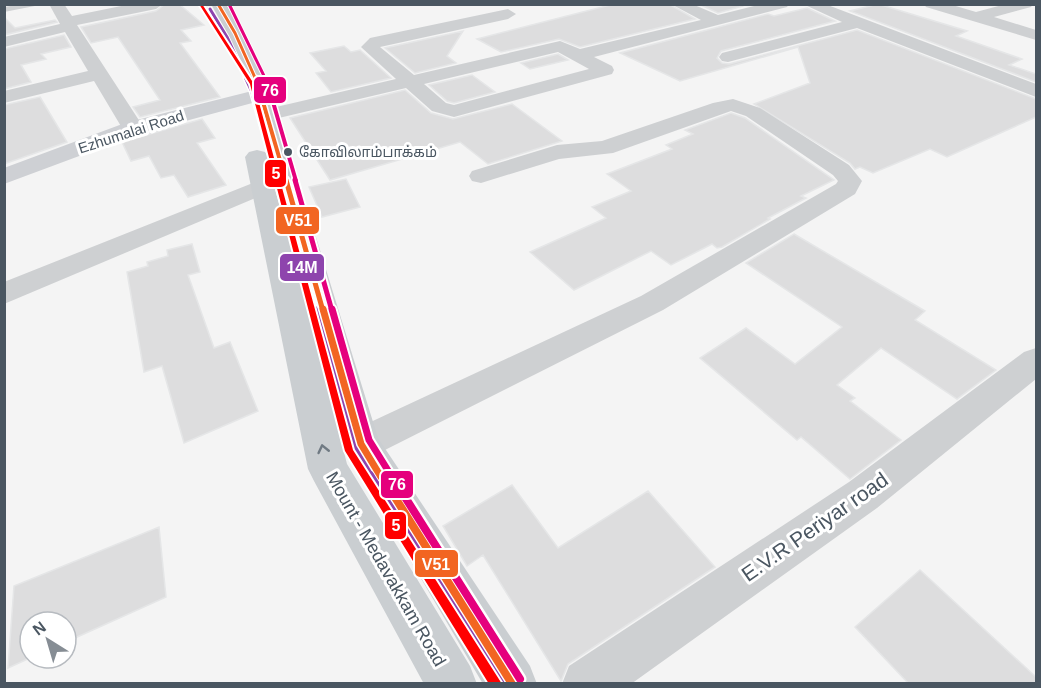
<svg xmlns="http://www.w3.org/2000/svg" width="1041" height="688" font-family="Arial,'Noto Sans Tamil',sans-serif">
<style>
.building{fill:#ddddde;stroke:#e5e6e7;stroke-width:1.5}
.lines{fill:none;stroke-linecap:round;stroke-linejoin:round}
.lane{fill:#ced0d2;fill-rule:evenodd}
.street{fill:#ced0d2;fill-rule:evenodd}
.secondary{fill:#ced0d4;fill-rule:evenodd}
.primary{fill:#caced1;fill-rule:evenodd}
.bus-1-far4-casing{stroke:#fff;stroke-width:5}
.bus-1-far3-casing{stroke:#fff;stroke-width:7}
.bus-1-far2-casing{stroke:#fff;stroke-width:9}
.bus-1-far1-casing{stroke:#fff;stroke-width:11}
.bus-1-casing{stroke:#fff;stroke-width:13}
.bus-2-far4-casing{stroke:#fff;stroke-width:5}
.bus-2-far3-casing{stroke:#fff;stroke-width:7}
.bus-2-far2-casing{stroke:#fff;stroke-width:9}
.bus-2-far1-casing{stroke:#fff;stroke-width:11}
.bus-2-casing{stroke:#fff;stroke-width:13}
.bus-3-far4-casing{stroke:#fff;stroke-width:5}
.bus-3-far3-casing{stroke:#fff;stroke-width:7}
.bus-3-far2-casing{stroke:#fff;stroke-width:9}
.bus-3-far1-casing{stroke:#fff;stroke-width:11}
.bus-3-casing{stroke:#fff;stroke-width:13}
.bus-1-far4{stroke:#f26522;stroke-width:3}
.bus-1-far3{stroke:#f26522;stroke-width:4}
.bus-1-far2{stroke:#f26522;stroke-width:5}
.bus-1-far1{stroke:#f26522;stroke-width:7}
.bus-1{stroke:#f26522;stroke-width:8}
.bus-2-far4{stroke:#8e44ad;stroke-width:3}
.bus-2-far3{stroke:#8e44ad;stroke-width:4}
.bus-2-far2{stroke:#8e44ad;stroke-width:5}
.bus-2-far1{stroke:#8e44ad;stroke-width:7}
.bus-2{stroke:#8e44ad;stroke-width:8}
.bus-3-far4{stroke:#e5007d;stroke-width:3}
.bus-3-far3{stroke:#e5007d;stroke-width:4}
.bus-3-far2{stroke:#e5007d;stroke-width:5}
.bus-3-far1{stroke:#e5007d;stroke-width:7}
.bus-3{stroke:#e5007d;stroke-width:8}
.metro-1-casing{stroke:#fff;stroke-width:4}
.metro-1{fill:#f00;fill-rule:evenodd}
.oneway{stroke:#707a83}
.bus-dot{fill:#4a5661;stroke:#fff;stroke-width:2}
.labels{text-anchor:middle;stroke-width:6;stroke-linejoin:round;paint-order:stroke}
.far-bus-label{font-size:14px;fill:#4a5661;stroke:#fff;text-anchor:start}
.far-street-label{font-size:15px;fill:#4a5661;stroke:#fff}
.street-label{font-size:18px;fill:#4a5661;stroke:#fff}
.near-street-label{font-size:21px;fill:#4a5661;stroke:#fff}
.line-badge{stroke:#fff;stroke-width:2}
.badge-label{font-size:16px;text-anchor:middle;font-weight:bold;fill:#fff}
</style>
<rect width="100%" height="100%" fill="#f4f4f4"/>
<!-- building -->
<path class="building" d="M 165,4 L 179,4 L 204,25 L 181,30 L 191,41 L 180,43 L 220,97 L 140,117 L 133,107 L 160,100 L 118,37 L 91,43 L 81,27 L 156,11 Z
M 614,4 L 669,4 L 695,19 L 580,47 L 559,39 L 501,52 L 477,39 Z
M 699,4 L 743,4 L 743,6 L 718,13 Z
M 878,4 L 967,31 L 956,36 L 1022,59 L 1009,65 L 1036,74 L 1036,82 L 850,11 Z
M 807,8 L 835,21 L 721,51 L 717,58 L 722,63 L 729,64 L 857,30 L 1036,99 L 1036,117 L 947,157 L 930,149 L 873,173 L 860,167 L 855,169 L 850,163 L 754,104 L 810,83 L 798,47 L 680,81 L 620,53 L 768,14 L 774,16 Z
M 4,17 L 15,28 L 55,20 L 57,22 L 4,35 Z
M 463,31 L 447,56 L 456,63 L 415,73 L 385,48 Z
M 64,35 L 71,47 L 41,54 L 46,59 L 21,65 L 31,82 L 4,89 L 4,49 Z
M 344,46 L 351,52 L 360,50 L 391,78 L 331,92 L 316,73 L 326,71 L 310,53 Z
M 558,54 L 568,60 L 530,69 L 521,63 Z
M 472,75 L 495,92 L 454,103 L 447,101 L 429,85 Z
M 405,90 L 431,113 L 453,119 L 512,104 L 562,141 L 488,164 L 460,142 L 330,180 L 290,118 Z
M 40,97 L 67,142 L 4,164 L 4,105 Z
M 731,113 L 745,118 L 834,180 L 801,196 L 806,198 L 768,218 L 770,219 L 722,247 L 717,248 L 712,244 L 671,265 L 651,251 L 574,290 L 530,252 L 606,218 L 592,207 L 631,191 L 607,174 L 672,149 L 666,145 L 693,134 L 685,130 Z
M 202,119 L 215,138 L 197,143 L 226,185 L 188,197 L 174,175 L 161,178 L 149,156 L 131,161 L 122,142 Z
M 346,179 L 360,207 L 322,217 L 309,187 Z
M 794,234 L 925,311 L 915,320 L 996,370 L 957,399 L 881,348 L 837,385 L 855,398 L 850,401 L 901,440 L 850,479 L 801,437 L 797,440 L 700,358 L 746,328 L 795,364 L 842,327 L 746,263 Z
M 192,244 L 200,272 L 188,275 L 214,348 L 230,342 L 258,411 L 184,443 L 162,366 L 144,372 L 127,272 L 148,266 L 147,262 L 168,256 L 167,250 Z
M 512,485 L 558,548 L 648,491 L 715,567 L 568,664 L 561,681 L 483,555 L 467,566 L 443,526 Z
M 159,527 L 166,597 L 66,642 L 66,622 L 30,622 L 30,658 L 8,668 L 14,586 Z
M 920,570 L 1036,677 L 1036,684 L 909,684 L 855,627 Z"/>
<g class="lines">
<!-- lane -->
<path class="lane" d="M 23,4 L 45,4 L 4,12 L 4,7 Z"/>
<!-- street -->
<path class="street" d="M 49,4 L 64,4 L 72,16 L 131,4 L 163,4 L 156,9 L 77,25 L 144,128 L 141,133 L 133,134 L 125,133 L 94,81 L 4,103 L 4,91 L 88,71 L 65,32 L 4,47 L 4,37 L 60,24 Z
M 671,4 L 692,4 L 718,15 L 762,4 L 789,4 L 787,7 L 594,57 L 612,66 L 614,70 L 612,74 L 454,117 L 432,111 L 406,88 L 266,121 L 259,119 L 256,115 L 259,111 L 396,79 L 361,47 L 370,38 L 508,9 L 516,14 L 508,19 L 380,47 L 414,75 L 560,41 L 580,49 L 701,20 ZM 558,52 L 589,69 L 454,105 L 446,103 L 424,84 Z
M 803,4 L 825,4 L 1036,84 L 1036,97 L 857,28 L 728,62 L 722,61 L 719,57 L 722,53 L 842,22 Z
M 924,4 L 949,4 L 976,12 L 1006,4 L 1033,4 L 1031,7 L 994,17 L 1036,30 L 1036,40 L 926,7 Z
M 733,99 L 760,108 L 849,165 L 862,181 L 855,194 L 663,310 L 375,455 L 361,460 L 347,455 L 342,444 L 347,433 L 641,296 L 836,184 L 838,181 L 833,175 L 746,116 L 731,111 L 613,153 L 559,159 L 481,183 L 472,181 L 469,176 L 472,171 L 557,145 L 602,141 L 713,103 Z
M 263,179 L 272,181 L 275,186 L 272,191 L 4,304 L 4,282 Z
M 1036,348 L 1036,379 L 877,508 L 631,684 L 562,684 L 569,666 L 849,482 L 1024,352 Z"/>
<!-- secondary -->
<path class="secondary" d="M 260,89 L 267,91 L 270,95 L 267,99 L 141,133 L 4,184 L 4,168 L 125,123 Z"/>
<!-- primary -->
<path class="primary" d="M 211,4 L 226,4 L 243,33 L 270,88 L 378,438 L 530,666 L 537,684 L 483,684 L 342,444 L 311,323 L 347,464 L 470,666 L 477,684 L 424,684 L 314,481 L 308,469 L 245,157 L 249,152 L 257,150 L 265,152 L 268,156 L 250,88 L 227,33 Z"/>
<defs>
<path id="bus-1-far4" d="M 218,4 L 235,33 L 256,80"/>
<path id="bus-1-far3" d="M 256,78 L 286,181"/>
<path id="bus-1-far2" d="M 286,180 L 323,311"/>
<path id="bus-1-far1" d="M 323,309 L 361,444 L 381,477"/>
<path id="bus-1" d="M 381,475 L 512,684"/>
<path id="bus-2-far4" d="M 210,9 L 227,37 L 247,80"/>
<path id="bus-2-far3" d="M 246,78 L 252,91 L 278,181"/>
<path id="bus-2-far2" d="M 277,180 L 314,311"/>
<path id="bus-2-far1" d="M 314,309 L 353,447 L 371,477"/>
<path id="bus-2" d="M 370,475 L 501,684"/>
<path id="bus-3-far4" d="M 229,4 L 266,80"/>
<path id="bus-3-far3" d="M 266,78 L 296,181"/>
<path id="bus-3-far2" d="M 295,180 L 332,311"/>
<path id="bus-3-far1" d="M 332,309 L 369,440 L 392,477"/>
<path id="bus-3" d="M 391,475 L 520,679"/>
</defs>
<!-- bus-1-far4 casing -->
<use href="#bus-1-far4" class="bus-1-far4-casing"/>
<!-- bus-1-far3 casing -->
<use href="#bus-1-far3" class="bus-1-far3-casing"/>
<!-- bus-1-far2 casing -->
<use href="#bus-1-far2" class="bus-1-far2-casing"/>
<!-- bus-1-far1 casing -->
<use href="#bus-1-far1" class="bus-1-far1-casing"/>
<!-- bus-1 casing -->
<use href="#bus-1" class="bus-1-casing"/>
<!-- bus-2-far4 casing -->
<use href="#bus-2-far4" class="bus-2-far4-casing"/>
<!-- bus-2-far3 casing -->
<use href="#bus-2-far3" class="bus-2-far3-casing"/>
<!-- bus-2-far2 casing -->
<use href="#bus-2-far2" class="bus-2-far2-casing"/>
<!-- bus-2-far1 casing -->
<use href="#bus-2-far1" class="bus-2-far1-casing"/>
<!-- bus-2 casing -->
<use href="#bus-2" class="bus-2-casing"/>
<!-- bus-3-far4 casing -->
<use href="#bus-3-far4" class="bus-3-far4-casing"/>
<!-- bus-3-far3 casing -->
<use href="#bus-3-far3" class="bus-3-far3-casing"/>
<!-- bus-3-far2 casing -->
<use href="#bus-3-far2" class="bus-3-far2-casing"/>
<!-- bus-3-far1 casing -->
<use href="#bus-3-far1" class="bus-3-far1-casing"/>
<!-- bus-3 casing -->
<use href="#bus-3" class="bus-3-casing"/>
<!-- bus-1-far4 -->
<use href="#bus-1-far4" class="bus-1-far4"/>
<!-- bus-1-far3 -->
<use href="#bus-1-far3" class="bus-1-far3"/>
<!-- bus-1-far2 -->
<use href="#bus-1-far2" class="bus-1-far2"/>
<!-- bus-1-far1 -->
<use href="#bus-1-far1" class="bus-1-far1"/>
<!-- bus-1 -->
<use href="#bus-1" class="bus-1"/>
<!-- bus-2-far4 -->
<use href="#bus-2-far4" class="bus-2-far4"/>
<!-- bus-2-far3 -->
<use href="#bus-2-far3" class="bus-2-far3"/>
<!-- bus-2-far2 -->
<use href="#bus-2-far2" class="bus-2-far2"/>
<!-- bus-2-far1 -->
<use href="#bus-2-far1" class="bus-2-far1"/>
<!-- bus-2 -->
<use href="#bus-2" class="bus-2"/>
<!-- bus-3-far4 -->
<use href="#bus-3-far4" class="bus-3-far4"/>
<!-- bus-3-far3 -->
<use href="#bus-3-far3" class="bus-3-far3"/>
<!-- bus-3-far2 -->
<use href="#bus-3-far2" class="bus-3-far2"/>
<!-- bus-3-far1 -->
<use href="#bus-3-far1" class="bus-3-far1"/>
<!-- bus-3 -->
<use href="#bus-3" class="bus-3"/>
<defs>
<path id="metro-1" d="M 199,4 L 202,4 L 254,84 L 353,450 L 502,684 L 489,684 L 345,451 L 250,84 Z"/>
</defs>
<!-- metro-1 casing -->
<use href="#metro-1" class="metro-1-casing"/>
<!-- metro-1 -->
<use href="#metro-1" class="metro-1"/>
</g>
<!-- one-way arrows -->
<defs><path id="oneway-chevron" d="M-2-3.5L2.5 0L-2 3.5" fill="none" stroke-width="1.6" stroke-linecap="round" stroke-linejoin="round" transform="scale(1.5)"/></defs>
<use class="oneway" href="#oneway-chevron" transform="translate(323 449) rotate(-103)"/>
<!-- markers -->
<circle class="bus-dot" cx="288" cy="152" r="5"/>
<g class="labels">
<!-- far-bus labels -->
<g class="far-bus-label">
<text x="299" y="157">கோவிலாம்பாக்கம்</text>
</g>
<!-- far-street labels -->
<g class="far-street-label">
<text transform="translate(131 132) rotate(-18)" y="5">Ezhumalai Road</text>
</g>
<!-- street labels -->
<g class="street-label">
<text transform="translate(386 569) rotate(60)" y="6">Mount - Medavakkam Road</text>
</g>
<!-- near-street labels -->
<g class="near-street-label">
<text transform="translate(815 527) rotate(-35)" y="7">E.V.R Periyar road</text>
</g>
</g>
<g class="line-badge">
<rect x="253" y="76" width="34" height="28" rx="6" fill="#e5007d"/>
<rect x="264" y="159" width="23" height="29" rx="6" fill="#f00"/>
<rect x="275" y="206" width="45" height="29" rx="6" fill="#f26522"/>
<rect x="279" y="253" width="46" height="29" rx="6" fill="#8e44ad"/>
<rect x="380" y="470" width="34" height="29" rx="6" fill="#e5007d"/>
<rect x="384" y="511" width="23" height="29" rx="6" fill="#f00"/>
<rect x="414" y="549" width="45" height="29" rx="6" fill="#f26522"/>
</g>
<g class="badge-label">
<text x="270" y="96">76</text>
<text x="276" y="179">5</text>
<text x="298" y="226">V51</text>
<text x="302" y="273">14M</text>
<text x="397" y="490">76</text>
<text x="396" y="531">5</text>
<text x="436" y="570">V51</text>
</g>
<!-- border -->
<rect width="1041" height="688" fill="none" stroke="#4a5661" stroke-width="12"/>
<!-- north arrow -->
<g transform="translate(48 640) rotate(323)"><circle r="28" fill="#ffffff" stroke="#b7bbc0" stroke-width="1.5"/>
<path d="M0-4.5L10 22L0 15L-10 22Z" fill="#868d94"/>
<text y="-9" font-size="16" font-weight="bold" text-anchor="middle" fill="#4a5661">N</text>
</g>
</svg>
